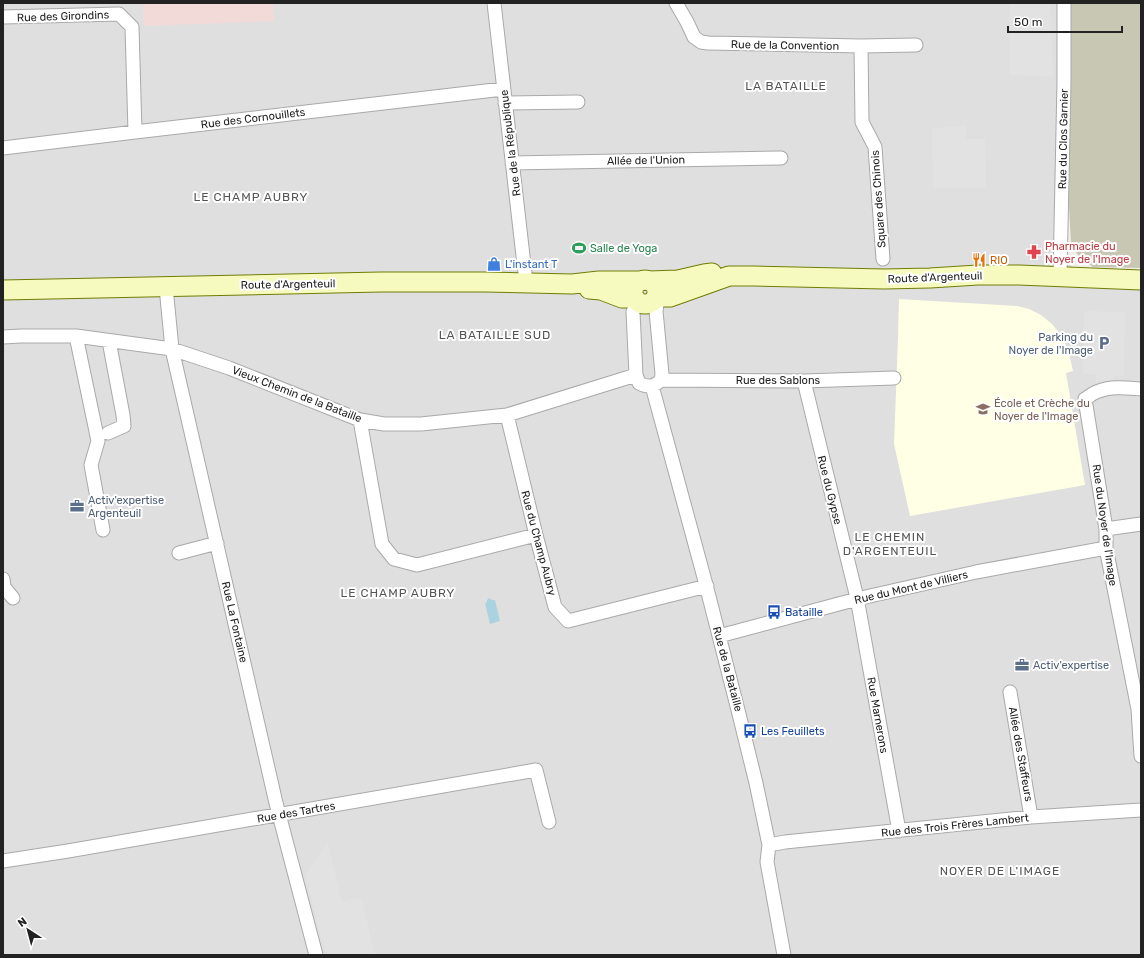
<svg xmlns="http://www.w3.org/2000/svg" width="1144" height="958" font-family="Rubik,sans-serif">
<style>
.residential{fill:#e0dfdf}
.commercial{fill:#f2dad9}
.education{fill:#ffffe5}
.construction{fill:#c7c7b4}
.parking{fill:#e2e2e2}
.water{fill:#aad3df}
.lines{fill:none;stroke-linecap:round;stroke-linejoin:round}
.minor-casing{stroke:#a9a9a9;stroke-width:15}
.secondary-casing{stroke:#707d05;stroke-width:21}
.minor{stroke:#fff;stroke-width:13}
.secondary{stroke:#f7fabf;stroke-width:19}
.labels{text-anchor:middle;stroke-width:4;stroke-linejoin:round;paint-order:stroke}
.street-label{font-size:11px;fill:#222;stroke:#fff}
.health-label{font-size:11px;fill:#be3a42;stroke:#fff;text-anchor:start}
.leisure-label{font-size:11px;fill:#27864d;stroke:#fff;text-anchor:start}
.food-label{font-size:11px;fill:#c56008;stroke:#fff;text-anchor:start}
.shop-label{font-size:11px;fill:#366cbe;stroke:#fff;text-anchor:start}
.service-label{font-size:11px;fill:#4e5e75;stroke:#fff;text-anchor:start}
.education-label{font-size:11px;fill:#785e54;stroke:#fff;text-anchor:start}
.transit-label{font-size:11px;fill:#164399;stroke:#fff;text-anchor:start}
.neighbourhood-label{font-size:12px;letter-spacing:1px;fill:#555;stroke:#fff}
</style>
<rect width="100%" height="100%" fill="#f2efe9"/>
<!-- residential -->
<path class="residential" d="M 3,3 L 1060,3 L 1067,254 L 1071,266 L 1081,272 L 1141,273 L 1141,955 L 3,955 Z"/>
<!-- commercial -->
<path class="commercial" d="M 143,3 L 273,3 L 274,21 L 143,26 Z"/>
<!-- education -->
<path class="education" d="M 899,299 L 1017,306 L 1029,309 L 1041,315 L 1052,324 L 1061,335 L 1068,349 L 1073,371 L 1066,373 L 1085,485 L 910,516 L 894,444 L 898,338 Z"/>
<!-- construction -->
<path class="construction" d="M 1067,3 L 1141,3 L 1141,268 L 1093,267 L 1079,257 L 1071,243 L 1069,207 Z"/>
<!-- parking -->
<path class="parking" d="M 1010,3 L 1050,3 L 1053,77 L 1010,75 Z
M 966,126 L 966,139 L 985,139 L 986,188 L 933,188 L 932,128 Z
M 1084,311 L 1125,312 L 1124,376 L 1114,376 L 1113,383 L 1096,383 L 1096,374 L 1083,374 Z
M 328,843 L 342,902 L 361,897 L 375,955 L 326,955 L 305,874 Z"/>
<!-- water -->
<path class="water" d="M 489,598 L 492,600 L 495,600 L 500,621 L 490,624 L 485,603 L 487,602 L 487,600 Z"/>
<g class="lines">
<defs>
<path id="minor" d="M 494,3 L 526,282
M 676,3 L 687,22 L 694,37 L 701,42 L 708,43 L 861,46 L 916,45
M 3,17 L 119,14 L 132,27 L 135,132
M 861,46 L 862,122 L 875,147 L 883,259
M 505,103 L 578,102
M 3,148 L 135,132 L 503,89
M 512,163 L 781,158
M 1060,276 L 1064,81 L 1064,3
M 166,287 L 172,349 L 276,803 L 316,955
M 637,301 L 633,312 L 636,375 L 639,383 C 648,388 654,387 661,380 L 662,374 L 656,311 L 657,304 L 651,302
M 76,336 L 98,441 L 91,465 L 103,530
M 3,337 L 21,336 L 76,336 L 172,349 L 229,368 L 360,420 L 384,424 L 421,424 L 507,415 L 636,375
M 661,380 L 804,381 L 894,378
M 804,381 L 857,598 L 899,831
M 652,386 L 705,581 L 738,710 L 756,783 L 769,845 L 767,862 L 784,955
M 1141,389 C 1127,388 1112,386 1099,391 C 1094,392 1090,396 1085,399 L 1106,529 L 1106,548 L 1138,709 L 1141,756
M 507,415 L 536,535 L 555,607 L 568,621 L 707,586
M 360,420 L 382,544 L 394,559 L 417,565 L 536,535
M 108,433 L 124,426 L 123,415 L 109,341
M 1106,529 L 1141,524
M 179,553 L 217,543
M 3,579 L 4,587 L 13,598
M 719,636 L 861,598 L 976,572 L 1106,548
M 1010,692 L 1031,817
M 769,845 L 785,842 L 1031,817 L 1141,810
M 3,861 L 68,851 L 536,770 L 549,822"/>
<path id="secondary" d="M633 292a12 12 0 1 1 24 0a12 12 0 1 1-24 0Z
M 649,281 L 678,280 L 704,274 L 712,273
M 589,289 L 601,290 L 622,298 L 635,298
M 3,290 L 381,282 L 485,282 L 572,284 L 599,281 L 641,281
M 656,297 L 670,297 L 729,276 L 754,276 L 884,279 L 930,278 L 978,275 L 1019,275 L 1141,280"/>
</defs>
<!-- minor casing -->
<use href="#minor" class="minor-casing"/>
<!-- secondary casing -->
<use href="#secondary" class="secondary-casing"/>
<!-- minor -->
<use href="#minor" class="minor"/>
<!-- secondary -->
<use href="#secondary" class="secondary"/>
</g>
<!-- icons -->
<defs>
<symbol id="stadium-bare" viewBox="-9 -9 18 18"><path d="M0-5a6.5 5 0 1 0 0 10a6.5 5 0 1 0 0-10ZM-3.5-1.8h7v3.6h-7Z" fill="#2e9e5b" stroke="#fff" stroke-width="2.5" paint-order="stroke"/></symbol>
<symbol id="pharmacy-bare" viewBox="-9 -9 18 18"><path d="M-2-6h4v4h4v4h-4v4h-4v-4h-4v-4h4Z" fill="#e0444e" stroke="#fff" stroke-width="2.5" paint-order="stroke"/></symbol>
<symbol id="restaurant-bare" viewBox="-9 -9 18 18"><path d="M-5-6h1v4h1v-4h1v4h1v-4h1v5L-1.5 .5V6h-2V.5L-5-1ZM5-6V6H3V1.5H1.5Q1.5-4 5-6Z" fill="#e8710a" stroke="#fff" stroke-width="2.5" paint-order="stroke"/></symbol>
<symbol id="shop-bare" viewBox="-9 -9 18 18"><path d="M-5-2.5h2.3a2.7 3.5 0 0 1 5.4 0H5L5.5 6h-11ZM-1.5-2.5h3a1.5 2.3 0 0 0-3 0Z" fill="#3f7fe0" stroke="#fff" stroke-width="2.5" paint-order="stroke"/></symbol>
<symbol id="parking-bare" viewBox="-9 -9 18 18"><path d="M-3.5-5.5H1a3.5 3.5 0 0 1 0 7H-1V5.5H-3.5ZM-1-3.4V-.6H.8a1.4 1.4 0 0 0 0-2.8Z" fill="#5c6f8a" stroke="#fff" stroke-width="2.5" paint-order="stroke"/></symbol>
<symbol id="school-bare" viewBox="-9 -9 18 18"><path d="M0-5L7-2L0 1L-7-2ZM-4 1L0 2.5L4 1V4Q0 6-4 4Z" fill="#8d6e63" stroke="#fff" stroke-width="2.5" paint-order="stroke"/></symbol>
<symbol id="office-bare" viewBox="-9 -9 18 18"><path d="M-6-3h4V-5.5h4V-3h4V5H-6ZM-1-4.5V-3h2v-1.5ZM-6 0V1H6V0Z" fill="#5c6f8a" stroke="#fff" stroke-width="2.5" paint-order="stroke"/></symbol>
<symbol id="bus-bare" viewBox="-9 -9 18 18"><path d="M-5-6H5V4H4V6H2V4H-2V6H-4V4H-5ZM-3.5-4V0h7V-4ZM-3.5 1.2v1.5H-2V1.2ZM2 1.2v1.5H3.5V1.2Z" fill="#1a4fb4" stroke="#fff" stroke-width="2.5" paint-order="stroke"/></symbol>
</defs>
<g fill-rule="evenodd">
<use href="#stadium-bare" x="569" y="238" width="20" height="20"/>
<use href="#pharmacy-bare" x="1024" y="242" width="20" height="20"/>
<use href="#restaurant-bare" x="969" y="250" width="20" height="20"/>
<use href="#shop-bare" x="484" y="254" width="20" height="20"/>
<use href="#parking-bare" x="1094" y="333" width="20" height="20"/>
<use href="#school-bare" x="973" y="399" width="20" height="20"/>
<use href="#office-bare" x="67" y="496" width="20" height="20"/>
<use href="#bus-bare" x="764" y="602" width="20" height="20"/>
<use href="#office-bare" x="1012" y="655" width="20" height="20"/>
<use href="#bus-bare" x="740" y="721" width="20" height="20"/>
</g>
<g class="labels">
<!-- street labels -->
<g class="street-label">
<text transform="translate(63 16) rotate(-2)" y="4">Rue des Girondins</text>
<text transform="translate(785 45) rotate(1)" y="4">Rue de la Convention</text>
<text transform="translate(253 118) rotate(-7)" y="4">Rue des Cornouillets</text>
<text transform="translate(1063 139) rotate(-89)" y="4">Rue du Clos Garnier</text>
<text transform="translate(510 143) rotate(-97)" y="4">Rue de la République</text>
<text transform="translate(646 160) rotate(-1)" y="4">Allée de l'Union</text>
<text transform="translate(878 199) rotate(-94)" y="4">Square des Chinois</text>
<text transform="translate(935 277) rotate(-2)" y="4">Route d'Argenteuil</text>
<text transform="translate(288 284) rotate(-1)" y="4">Route d'Argenteuil</text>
<text x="778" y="384">Rue des Sablons</text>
<text transform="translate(297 394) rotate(21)" y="4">Vieux Chemin de la Bataille</text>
<text transform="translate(830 490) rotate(76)" y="4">Rue du Gypse</text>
<text transform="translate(1105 525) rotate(82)" y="4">Rue du Noyer de l'Image</text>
<text transform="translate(539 543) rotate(75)" y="4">Rue du Champ Aubry</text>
<text transform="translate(911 587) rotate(-13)" y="4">Rue du Mont de Villiers</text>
<text transform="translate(235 622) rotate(77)" y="4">Rue La Fontaine</text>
<text transform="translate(728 669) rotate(75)" y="4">Rue de la Bataille</text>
<text transform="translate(878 715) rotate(80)" y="4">Rue Marnerons</text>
<text transform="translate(1021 754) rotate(80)" y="4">Allée des Staffeurs</text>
<text transform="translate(296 812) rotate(-10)" y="4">Rue des Tartres</text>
<text transform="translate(955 825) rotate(-6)" y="4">Rue des Trois Frères Lambert</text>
</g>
<!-- health labels -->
<g class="health-label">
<text x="1045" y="250">Pharmacie du<tspan x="1045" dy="13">Noyer de l'Image</tspan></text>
</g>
<!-- leisure labels -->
<g class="leisure-label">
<text x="590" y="252">Salle de Yoga</text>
</g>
<!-- food labels -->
<g class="food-label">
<text x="990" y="264">RIO</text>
</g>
<!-- shop labels -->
<g class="shop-label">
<text x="505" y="268">L'instant T</text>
</g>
<!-- service labels -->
<g class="service-label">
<text x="1093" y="341" text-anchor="end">Parking du<tspan x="1093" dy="13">Noyer de l'Image</tspan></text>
<text x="88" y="504">Activ'expertise<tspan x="88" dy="13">Argenteuil</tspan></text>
<text x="1033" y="669">Activ'expertise</text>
</g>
<!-- education labels -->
<g class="education-label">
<text x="994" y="407">École et Crèche du<tspan x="994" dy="13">Noyer de l'Image</tspan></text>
</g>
<!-- transit labels -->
<g class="transit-label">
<text x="785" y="616">Bataille</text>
<text x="761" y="735">Les Feuillets</text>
</g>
<!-- neighbourhood labels -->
<g class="neighbourhood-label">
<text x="786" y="90">LA BATAILLE</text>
<text x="251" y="201">LE CHAMP AUBRY</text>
<text x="495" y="339">LA BATAILLE SUD</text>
<text x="890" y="541">LE CHEMIN<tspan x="890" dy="14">D'ARGENTEUIL</tspan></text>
<text x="398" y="597">LE CHAMP AUBRY</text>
<text x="1000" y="875">NOYER DE L'IMAGE</text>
</g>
</g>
<!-- border -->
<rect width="1144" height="958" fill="none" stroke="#222222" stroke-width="8"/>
<!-- north arrow -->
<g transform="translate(28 930) rotate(324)" stroke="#ffffff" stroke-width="3" paint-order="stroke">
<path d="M0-3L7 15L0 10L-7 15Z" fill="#222222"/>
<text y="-6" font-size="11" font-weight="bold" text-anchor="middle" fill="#222222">N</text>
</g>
<!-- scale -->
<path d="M1008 26v6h114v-6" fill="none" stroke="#222222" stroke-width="2"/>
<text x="1014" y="26" font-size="12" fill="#222222" stroke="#ffffff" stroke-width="3" paint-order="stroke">50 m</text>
</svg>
